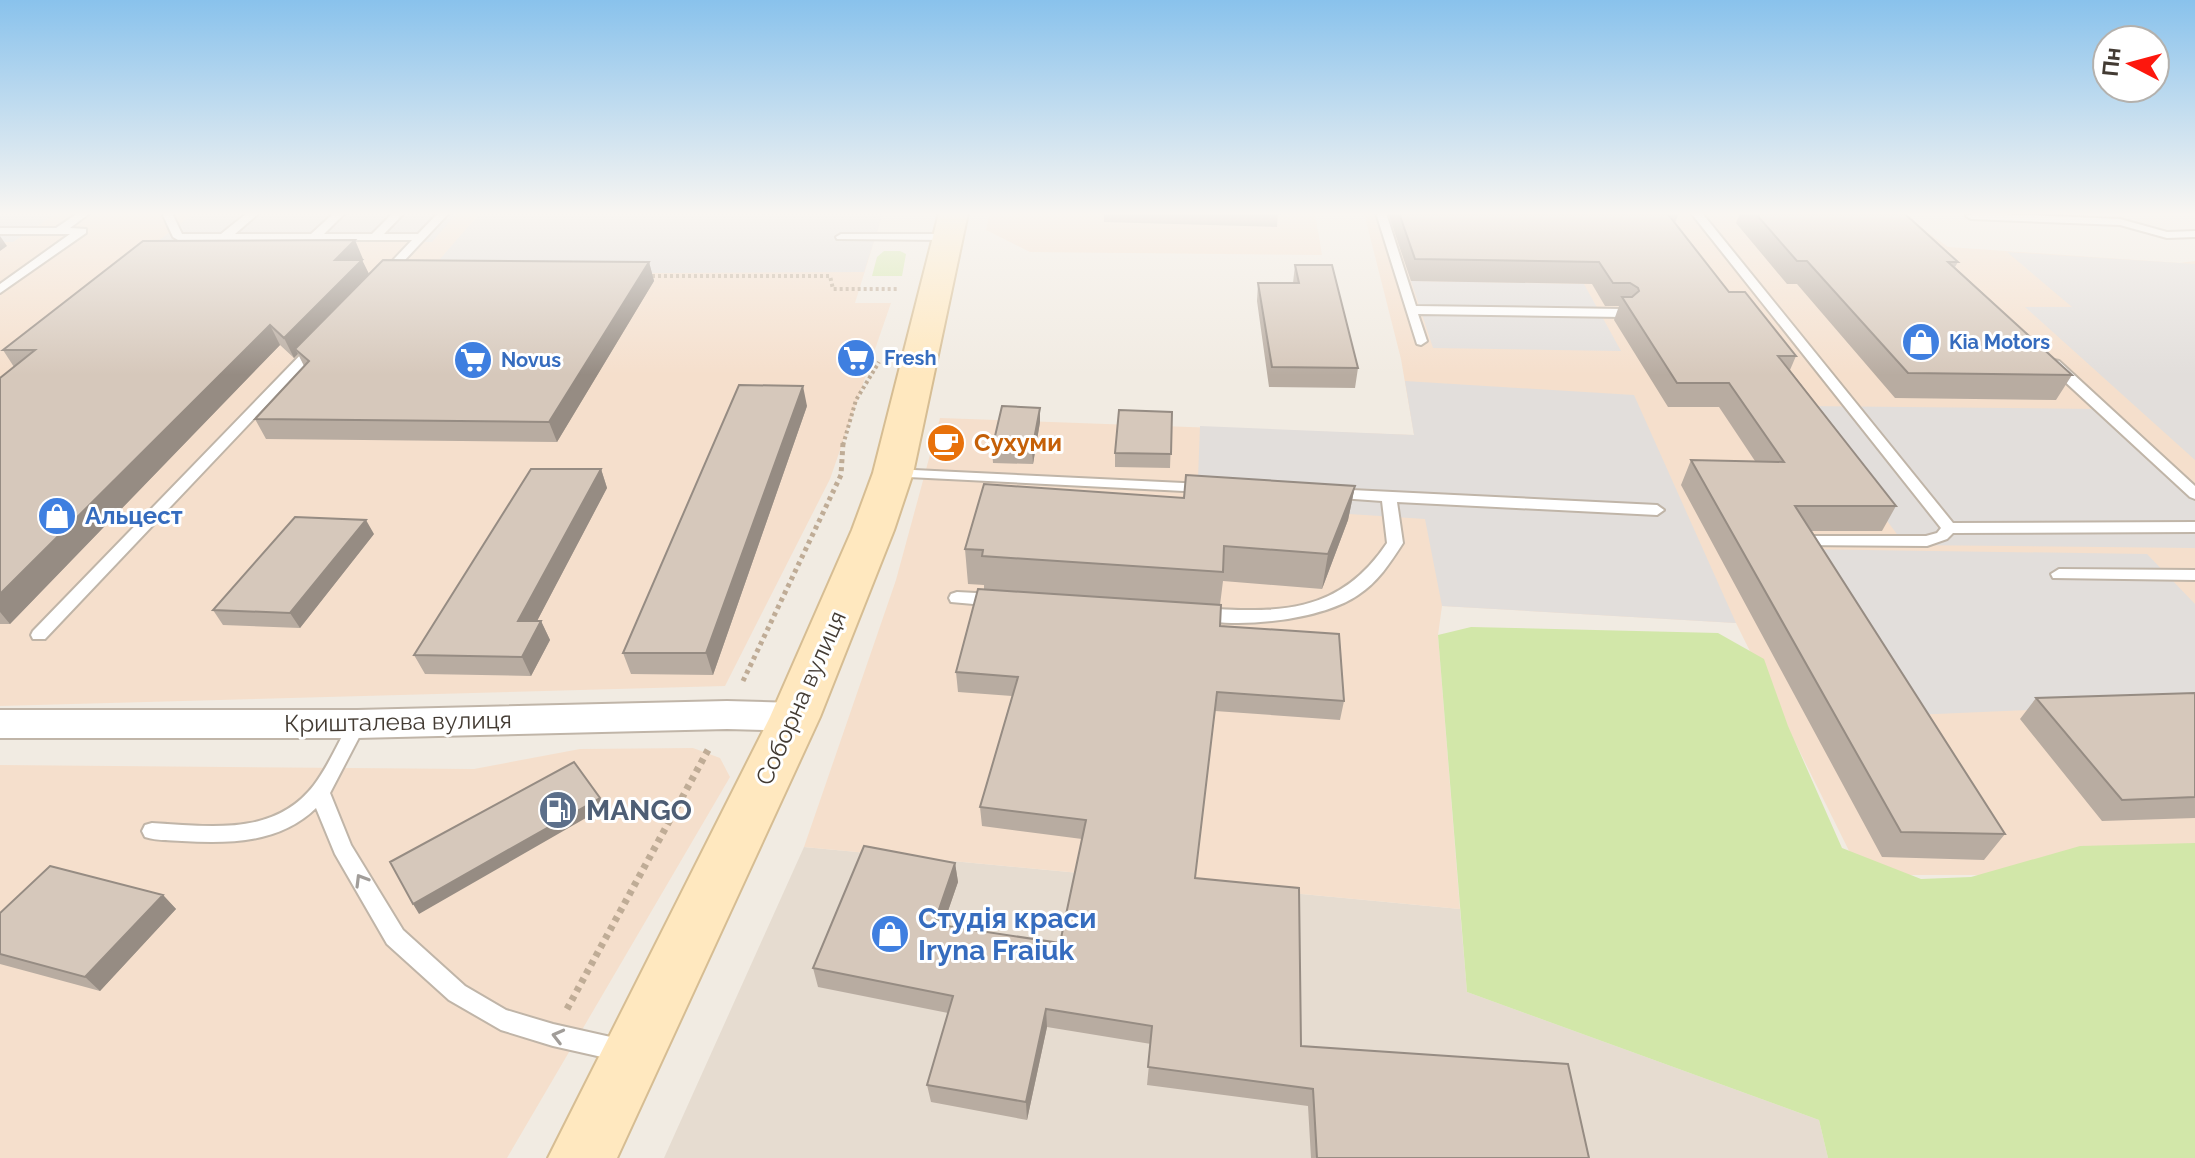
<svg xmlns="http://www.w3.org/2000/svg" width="2195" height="1158" font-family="Raleway,sans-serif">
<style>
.residential{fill:#e6dcd0}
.commercial{fill:#f5dfcc}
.green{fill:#d2e7a9}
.parking{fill:#e2dedb}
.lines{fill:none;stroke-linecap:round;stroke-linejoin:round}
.service-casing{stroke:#c0b5a8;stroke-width:4}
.minor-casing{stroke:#c0b5a8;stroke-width:4}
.secondary-casing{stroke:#d6bd93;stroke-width:4}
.path-far2{stroke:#bfac96;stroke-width:4;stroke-dasharray:3 3;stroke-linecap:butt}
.path-far1{stroke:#bfac96;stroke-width:5;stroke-dasharray:4 4;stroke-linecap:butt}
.path{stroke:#bfac96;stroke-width:7;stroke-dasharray:5 5;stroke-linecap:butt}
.service{fill:#fff;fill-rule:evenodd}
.minor{fill:#fff;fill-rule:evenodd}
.secondary{fill:#ffe8bf;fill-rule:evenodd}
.wall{fill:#b8aca1}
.shaded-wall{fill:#968c83}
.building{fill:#d6c8bb;stroke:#968c83;stroke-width:2}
.oneway{stroke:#a19d99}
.labels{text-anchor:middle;stroke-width:6;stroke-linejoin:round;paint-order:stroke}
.far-shop-label{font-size:20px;font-weight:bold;fill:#366cbe;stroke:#fff;text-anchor:start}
.food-label{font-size:24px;font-weight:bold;fill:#c56008;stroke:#fff;text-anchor:start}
.shop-label{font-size:24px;font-weight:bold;fill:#366cbe;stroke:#fff;text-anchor:start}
.street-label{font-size:24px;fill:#433b33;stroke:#fff}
.near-service-label{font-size:28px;font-weight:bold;fill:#4e5e75;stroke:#fff;text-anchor:start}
.near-shop-label{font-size:28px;font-weight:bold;fill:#366cbe;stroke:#fff;text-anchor:start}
</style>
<rect width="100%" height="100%" fill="#f1ebe2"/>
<!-- residential -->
<path class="residential" d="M 804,847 L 1460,909 L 1467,992 L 1819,1120 L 1828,1158 L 664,1158 Z"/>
<!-- commercial -->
<path class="commercial" d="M 0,213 L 883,213 L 855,303 L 891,303 L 830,479 L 725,686 L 0,706 Z
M 990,213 L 1315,213 L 1322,255 L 1030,252 L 986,230 Z
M 1364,213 L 1902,213 L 1948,247 L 2180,263 L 2195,261 L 2195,875 L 1861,875 L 1736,623 L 1442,606 L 1438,635 L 1460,909 L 804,847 L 896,580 L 940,418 L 1414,435 L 1401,359 Z
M 693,748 L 720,758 L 730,777 L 507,1158 L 0,1158 L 0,765 L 474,769 L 580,749 Z"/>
<!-- green -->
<path class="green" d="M 884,251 L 900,251 L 906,254 L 902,276 L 872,276 L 877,257 Z
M 1471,627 L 1718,633 L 1764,659 L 1788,726 L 1842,848 L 1921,879 L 1971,877 L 2080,846 L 2195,843 L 2195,1158 L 1828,1158 L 1819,1120 L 1467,992 L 1438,635 Z"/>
<!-- parking -->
<path class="parking" d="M 0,213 L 57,213 L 13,242 L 0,242 Z
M 194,213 L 457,213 L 432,242 L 157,242 Z
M 480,213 L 883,213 L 864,272 L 427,274 Z
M 2007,252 L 2195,264 L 2195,460 L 2025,307 L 2072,307 Z
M 1411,281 L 1584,284 L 1621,351 L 1433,348 Z
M 1405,381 L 1634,395 L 1736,623 L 1442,606 L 1425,519 L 1197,504 L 1200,426 L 1414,435 Z
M 1802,406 L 2097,409 L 2195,500 L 2195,548 L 1905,545 Z
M 1798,549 L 2147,554 L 2195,604 L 2195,703 L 1913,715 Z"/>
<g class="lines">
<defs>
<path id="service" d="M 78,213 L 90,213 L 70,228 L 86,229 L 86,233 L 0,293 L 0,284 L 70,234 L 0,234 L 0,228 L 56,228 Z
M 162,213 L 172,213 L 182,234 L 221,234 L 247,213 L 259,213 L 235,234 L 311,234 L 334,213 L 345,213 L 324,234 L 372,234 L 393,213 L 404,213 L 384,234 L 418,234 L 438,213 L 449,213 L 388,278 L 384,279 L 378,276 L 380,274 L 412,240 L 178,240 L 173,237 Z
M 1376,213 L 1386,213 L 1416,306 L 1623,309 L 1629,313 L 1623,317 L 1418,314 L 1427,341 L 1421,345 L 1417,344 Z
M 1691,213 L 1702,213 L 1953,523 L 2195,522 L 2195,532 L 1953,533 L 1947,539 L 1927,546 L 1794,545 L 1791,541 L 1794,537 L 1799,536 L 1926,536 L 1937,533 L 1941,528 Z
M 1977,213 L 2120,219 L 2167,232 L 2195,231 L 2195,237 L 2167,238 L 2120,225 L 1971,219 L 1966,216 Z
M 841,234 L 948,234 L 953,237 L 948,240 L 837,239 L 836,237 Z
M 315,343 L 321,347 L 319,350 L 45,639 L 33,639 L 31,635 L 33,631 L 311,344 Z
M 2054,360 L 2059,361 L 2195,486 L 2195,499 L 2190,497 L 2049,367 L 2048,364 Z
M 893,469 L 1204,484 L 1211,488 L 1204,492 L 888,476 L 886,473 L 888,470 Z
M 1331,489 L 1657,505 L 1664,510 L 1657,515 L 1397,502 L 1403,543 C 1390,563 1378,582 1358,595 C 1322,620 1235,630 1193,618 L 1191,614 L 1193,610 L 1199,608 C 1278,613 1339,615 1387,543 L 1382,501 L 1326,497 L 1324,494 Z
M 2059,569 L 2195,570 L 2195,580 L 2053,578 L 2051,574 Z
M 957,592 L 996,594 L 1004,600 L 996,606 L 951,602 L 949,598 L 951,594 Z
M 357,717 L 363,719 L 366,724 L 330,793 L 351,845 L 403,930 L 465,986 L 506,1010 L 553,1024 L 624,1040 L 632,1043 L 636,1051 L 632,1059 L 624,1062 L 553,1046 L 501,1030 L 449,1000 L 387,944 L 335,854 L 316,808 C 280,843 230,844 182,841 C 170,840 157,841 145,837 L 142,831 L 145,825 L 152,823 C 209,826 274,837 314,785 C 329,765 339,741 351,719 Z"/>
<path id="minor" d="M 727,701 L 795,703 L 808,707 L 813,717 L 808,727 L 795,731 L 727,729 L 357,738 L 0,738 L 0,710 L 357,710 Z"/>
<path id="secondary" d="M 939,213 L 968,213 L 913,473 L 894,530 L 820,717 L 617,1158 L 548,1158 L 770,717 L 852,530 L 873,473 Z"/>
</defs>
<!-- service casing -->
<use href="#service" class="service-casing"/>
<!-- minor casing -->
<use href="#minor" class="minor-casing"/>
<!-- secondary casing -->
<use href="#secondary" class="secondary-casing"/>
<!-- path-far2 -->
<path class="path-far2" d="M 646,276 L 830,276 L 833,289 L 899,289
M 843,445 L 856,400 L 879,362"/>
<!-- path-far1 -->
<path class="path-far1" d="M 743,681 L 841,475 L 843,443"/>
<!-- path -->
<path class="path" d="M 567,1009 L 708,750"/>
<!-- service -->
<use href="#service" class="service"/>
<!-- minor -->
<use href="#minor" class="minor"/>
<!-- secondary -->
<use href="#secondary" class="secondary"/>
</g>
<!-- wall -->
<path class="wall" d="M 1104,213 L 1278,213 L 1277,227 L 1104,222 Z
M 1388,213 L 1679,213 L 1675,223 L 1729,292 L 1796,356 L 1790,370 L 1896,506 L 1882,531 L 1811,531 L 2005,834 L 1984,860 L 1882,857 L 1681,485 L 1691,460 L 1755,461 L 1719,407 L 1668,407 L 1614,320 L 1619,306 L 1605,306 L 1592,284 L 1411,281 Z
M 1740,213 L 1904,213 L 1958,262 L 1955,267 L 2072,375 L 2056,400 L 1895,398 L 1797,284 L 1787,284 L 1736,223 Z
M 363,259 L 362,260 L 369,274 L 649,262 L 654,281 L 557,442 L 266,439 L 255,419 L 304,366 L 298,354 L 294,358 L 280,345 L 10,624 L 0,624 L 0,378 L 14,367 L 3,350 Z
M 1295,265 L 1358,368 L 1355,388 L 1269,387 L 1257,301 L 1258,283 L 1293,283 Z
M 807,406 L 713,675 L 631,674 L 623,653 Z
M 1172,412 L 1170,468 L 1115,467 L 1115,453 Z
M 1040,422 L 1033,464 L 993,463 L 992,449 Z
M 601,469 L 607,488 L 537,621 L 541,621 L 550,640 L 531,676 L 425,674 L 414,655 Z
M 1355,486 L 1348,520 L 1322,589 L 1223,581 L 1220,605 L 1220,626 L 1344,701 L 1340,720 L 1215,711 L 1195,878 L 1301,1046 L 1589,1158 L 1311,1158 L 1308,1106 L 1147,1085 L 1151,1044 L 1047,1027 L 1027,1120 L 931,1102 L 927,1085 L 948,1013 L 818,987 L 813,968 L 955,863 L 958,882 L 943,925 L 1060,943 L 1082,839 L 982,826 L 980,807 L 1012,696 L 958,692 L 956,672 L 984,590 L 984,585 L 968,584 L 965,549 L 1184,498 Z
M 374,534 L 300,628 L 223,625 L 213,610 Z
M 2195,693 L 2195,818 L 2102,821 L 2020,719 L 2036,698 Z
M 163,895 L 176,909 L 100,991 L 0,964 L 0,913 Z"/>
<!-- shaded-wall -->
<path class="shaded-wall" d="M 0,236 L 7,246 L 0,251 Z
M 355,240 L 363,259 L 344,278 L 335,260 Z
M 362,260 L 371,278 L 295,349 L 298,354 L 294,358 L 284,338 Z
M 649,262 L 654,281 L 557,442 L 549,422 Z
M 270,325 L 280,345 L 10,624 L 0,612 L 0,594 Z
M 803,386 L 807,406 L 713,675 L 706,653 Z
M 1040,408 L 1040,422 L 1033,464 L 1032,450 Z
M 601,469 L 607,488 L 527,640 L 518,621 Z
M 1355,486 L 1348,520 L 1322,589 L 1328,554 Z
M 366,520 L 374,534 L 300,628 L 290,613 Z
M 541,621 L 550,640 L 531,676 L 522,657 Z
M 600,798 L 605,807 L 419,914 L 413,904 Z
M 955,863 L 958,882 L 937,943 L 934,924 Z
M 163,895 L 176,909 L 100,991 L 85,977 Z
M 1046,1009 L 1047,1027 L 1027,1120 L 1026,1102 Z"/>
<!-- building -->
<path class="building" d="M 1240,213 L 1278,213 L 1279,214 Z
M 1399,213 L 1667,213 L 1729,292 L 1745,292 L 1796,356 L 1778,356 L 1896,506 L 1795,506 L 2005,834 L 1901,832 L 1691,460 L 1784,462 L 1729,383 L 1677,383 L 1622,297 L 1632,297 L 1639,291 L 1638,288 L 1630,283 L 1613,283 L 1599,262 L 1415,259 Z
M 1755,213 L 1904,213 L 1958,262 L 1948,262 L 2072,375 L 1908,373 L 1807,261 L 1797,261 Z
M 355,240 L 335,260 L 362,260 L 284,338 L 270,325 L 0,594 L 0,378 L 35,350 L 3,350 L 143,241 Z
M 383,260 L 649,262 L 549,422 L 255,419 L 309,361 L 295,349 Z
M 1295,265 L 1332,265 L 1358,368 L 1272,367 L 1258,283 L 1299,283 Z
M 739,385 L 803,386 L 706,653 L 623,653 Z
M 1002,406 L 1040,408 L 1032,450 L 992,449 Z
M 1119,410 L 1172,412 L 1171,454 L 1115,453 Z
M 531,469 L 601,469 L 518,621 L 541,621 L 522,657 L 414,655 Z
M 1186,475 L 1355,486 L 1328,554 L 1224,546 L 1223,572 L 982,556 L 983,550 L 965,549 L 984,484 L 1184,498 Z
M 295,517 L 366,520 L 290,613 L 213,610 Z
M 978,589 L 1221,605 L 1220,626 L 1339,634 L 1344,701 L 1217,692 L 1195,878 L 1299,888 L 1301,1046 L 1568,1064 L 1589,1158 L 1317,1158 L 1313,1089 L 1148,1067 L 1152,1026 L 1046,1009 L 1026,1102 L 927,1085 L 953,996 L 813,968 L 864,846 L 955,863 L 934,924 L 1060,943 L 1086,820 L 980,807 L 1018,677 L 956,672 Z
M 2195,693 L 2195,797 L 2122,800 L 2036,698 Z
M 574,762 L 600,798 L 413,904 L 390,862 Z
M 50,866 L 163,895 L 85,977 L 0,954 L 0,913 Z"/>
<!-- one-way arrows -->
<defs><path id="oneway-chevron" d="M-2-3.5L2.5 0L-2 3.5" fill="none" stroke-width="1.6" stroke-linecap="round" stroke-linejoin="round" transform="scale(2)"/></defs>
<g class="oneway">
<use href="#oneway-chevron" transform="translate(361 880) rotate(-121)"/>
<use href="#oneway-chevron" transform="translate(558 1036) rotate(-166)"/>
</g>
<!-- sky -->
<linearGradient id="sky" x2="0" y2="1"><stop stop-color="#89c2ec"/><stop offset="0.57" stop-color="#f9f6f2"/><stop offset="1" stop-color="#f9f6f2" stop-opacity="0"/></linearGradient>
<rect width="2195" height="375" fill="url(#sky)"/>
<!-- icons -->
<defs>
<symbol id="shop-disc" viewBox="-11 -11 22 22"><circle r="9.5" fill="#3f7fe0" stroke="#fff"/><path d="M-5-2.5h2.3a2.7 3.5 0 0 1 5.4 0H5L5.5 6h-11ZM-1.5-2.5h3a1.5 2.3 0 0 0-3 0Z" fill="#fff"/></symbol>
<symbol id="supermarket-disc" viewBox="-11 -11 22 22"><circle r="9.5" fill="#3f7fe0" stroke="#fff"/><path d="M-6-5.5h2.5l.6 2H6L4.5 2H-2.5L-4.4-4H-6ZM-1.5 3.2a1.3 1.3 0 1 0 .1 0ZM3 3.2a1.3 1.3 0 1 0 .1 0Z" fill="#fff"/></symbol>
<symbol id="cafe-disc" viewBox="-11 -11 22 22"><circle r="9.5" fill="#e8710a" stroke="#fff"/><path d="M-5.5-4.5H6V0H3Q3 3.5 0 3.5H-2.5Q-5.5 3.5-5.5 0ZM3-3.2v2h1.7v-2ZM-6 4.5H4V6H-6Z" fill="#fff"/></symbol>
<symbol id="fuel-disc" viewBox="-11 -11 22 22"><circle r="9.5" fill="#5c6f8a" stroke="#fff"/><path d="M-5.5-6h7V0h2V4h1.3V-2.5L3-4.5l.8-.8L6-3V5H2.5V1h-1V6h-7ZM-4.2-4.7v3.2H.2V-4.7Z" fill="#fff"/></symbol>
</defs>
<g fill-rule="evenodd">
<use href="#shop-disc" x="1899" y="320" width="44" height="44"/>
<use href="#supermarket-disc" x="834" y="336" width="44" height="44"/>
<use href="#supermarket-disc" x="451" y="338" width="44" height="44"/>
<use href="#cafe-disc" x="924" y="421" width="44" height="44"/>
<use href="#shop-disc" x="35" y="494" width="44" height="44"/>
<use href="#fuel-disc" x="536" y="788" width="44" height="44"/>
<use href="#shop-disc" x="868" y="912" width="44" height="44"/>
</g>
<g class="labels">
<!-- far-shop labels -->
<g class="far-shop-label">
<text x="1949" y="349">Kia Motors</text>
<text x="884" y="365">Fresh</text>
<text x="501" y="367">Novus</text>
</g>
<!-- food labels -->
<g class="food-label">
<text x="974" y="451">Сухуми</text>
</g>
<!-- shop labels -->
<g class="shop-label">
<text x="85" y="524">Альцест</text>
</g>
<!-- street labels -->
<g class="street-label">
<text transform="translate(801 698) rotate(-66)" y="8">Соборна вулиця</text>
<text transform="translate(398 722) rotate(-1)" y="8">Кришталева вулиця</text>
</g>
<!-- near-service labels -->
<g class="near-service-label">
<text x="586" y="820">MANGO</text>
</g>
<!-- near-shop labels -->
<g class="near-shop-label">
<text x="918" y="928">Студія краси<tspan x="918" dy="32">Iryna Fraiuk</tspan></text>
</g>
</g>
<!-- north arrow -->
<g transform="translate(2131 64) rotate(276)"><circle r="38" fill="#ffffff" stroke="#b4b1ad" stroke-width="2"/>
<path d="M0-6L14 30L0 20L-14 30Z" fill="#fd170d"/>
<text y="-12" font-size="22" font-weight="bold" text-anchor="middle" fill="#433b33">Пн</text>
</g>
</svg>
